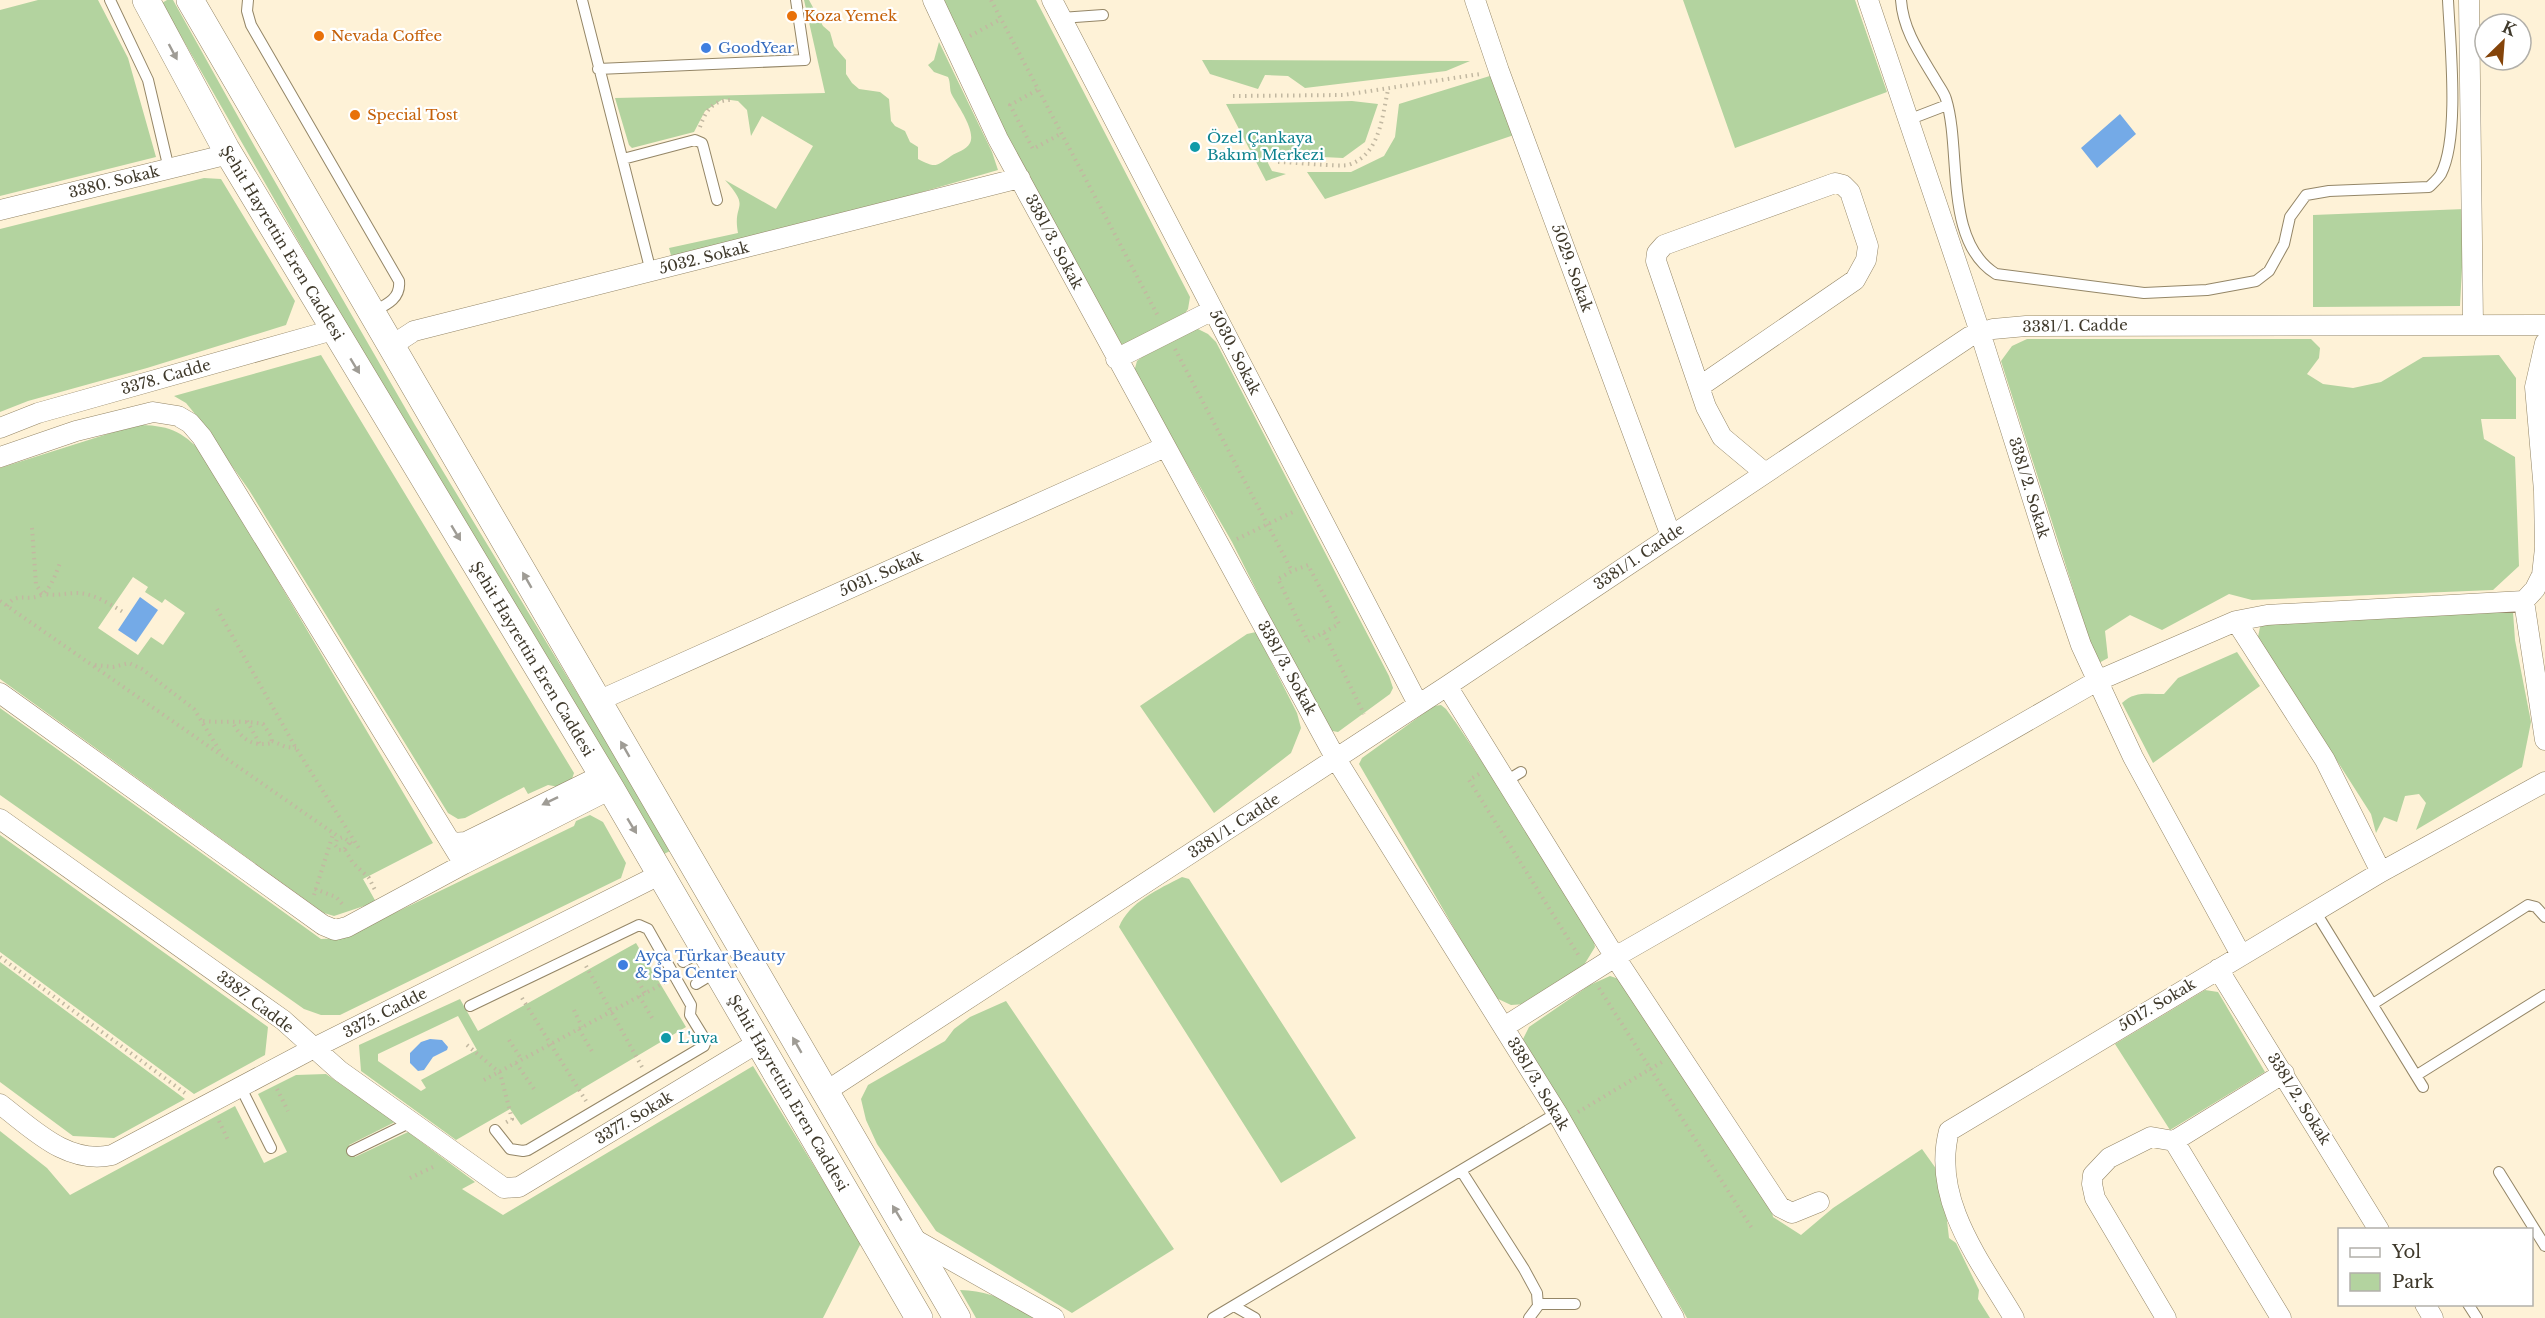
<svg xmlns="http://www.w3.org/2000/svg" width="2545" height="1318" font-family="'Libre Baskerville',serif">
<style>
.green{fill:#b3d39f;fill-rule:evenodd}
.water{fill:#74aae7}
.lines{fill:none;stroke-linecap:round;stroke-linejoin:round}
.lane-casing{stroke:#948667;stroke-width:12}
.street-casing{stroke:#948667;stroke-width:21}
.secondary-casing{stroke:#948667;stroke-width:28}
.path{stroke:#c2b8a1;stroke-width:4;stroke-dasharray:1.5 4.5;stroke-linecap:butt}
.lane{stroke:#fff;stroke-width:10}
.street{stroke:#fff;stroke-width:20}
.secondary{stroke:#fff;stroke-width:27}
.oneway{fill:#9f9c95}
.food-dot{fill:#e8710a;stroke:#fff;stroke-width:2}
.shop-dot{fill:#3f7fe0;stroke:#fff;stroke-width:2}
.culture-dot{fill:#0f9aa8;stroke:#fff;stroke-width:2}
.labels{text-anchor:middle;stroke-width:4.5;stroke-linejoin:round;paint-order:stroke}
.food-label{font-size:15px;fill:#c56008;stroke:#fff;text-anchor:start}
.shop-label{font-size:15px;fill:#366cbe;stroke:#fff;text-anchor:start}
.culture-label{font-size:15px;fill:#0d838f;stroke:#fff;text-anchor:start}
.street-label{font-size:15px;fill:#3f392b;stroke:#fff}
</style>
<rect width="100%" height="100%" fill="#fef2d7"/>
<!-- green -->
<path class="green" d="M 38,0 L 98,0 L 128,58 L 156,157 L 0,196 L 0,10 Z
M 167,0 L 173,0 L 255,147 L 415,425 L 672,850 L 662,855 L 407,431 L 162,3 Z
M 804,0 L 809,0 L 823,26 L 830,32 L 834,46 L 846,60 L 846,74 L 852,83 L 859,89 L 880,92 L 889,99 L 891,121 L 895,126 L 905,131 L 910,142 L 918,147 L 918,159 C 936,168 935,167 951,156 C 957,152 966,150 970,143 C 976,131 958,106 952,95 C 949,90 951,83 948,77 L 934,72 L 928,65 L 934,60 L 939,42 L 992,152 L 998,170 L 853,212 L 672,259 L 669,248 L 738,233 C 732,202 752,210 725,180 L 776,209 L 813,146 L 762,116 L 751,136 L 747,110 L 738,101 L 723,99 L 705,111 L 694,132 L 632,148 L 629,145 L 615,98 L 825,93 Z
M 942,0 L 1036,0 L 1190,297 L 1188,309 L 1183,316 L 1123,347 L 1007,139 Z
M 1683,0 L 1855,0 L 1887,92 L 1735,148 Z
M 1202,60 L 1470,61 L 1446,71 L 1305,88 L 1288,76 L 1265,75 L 1258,89 L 1210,74 Z
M 1493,75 L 1514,135 L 1325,199 L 1307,172 L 1351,172 L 1384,156 L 1395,137 L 1399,104 Z
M 1352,101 L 1378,104 L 1365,142 L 1343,158 L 1303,156 L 1266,159 L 1272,171 L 1286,174 L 1266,181 L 1226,104 Z
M 204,178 L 221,179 L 295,301 L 286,325 L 147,368 L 28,401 L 0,412 L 0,229 Z
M 2465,209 L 2460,306 L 2313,307 L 2313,215 Z
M 1198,329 L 1208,334 L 1216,342 L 1389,676 L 1393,688 L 1390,694 L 1338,732 L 1327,730 L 1232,542 L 1134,372 L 1137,361 C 1155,347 1175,333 1198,329 Z
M 2027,339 L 2311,339 L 2320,348 L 2319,358 L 2307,374 L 2323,384 L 2353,388 L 2381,382 L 2423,357 L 2499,355 L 2516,378 L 2516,419 L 2481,419 L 2484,439 L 2515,457 L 2519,566 L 2493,590 L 2252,600 L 2229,594 L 2162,630 L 2130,615 L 2105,631 L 2108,658 L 2097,664 L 2001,361 L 2012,346 Z
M 321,355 L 574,773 L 571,782 L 559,787 L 548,785 L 528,794 L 524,787 L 465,818 L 458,819 L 448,813 L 249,490 L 195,414 L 186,403 L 174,396 Z
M 136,425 C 167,425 182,430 203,454 L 433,843 L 363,879 L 376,902 L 334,916 L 324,913 L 0,679 L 0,468 ZM 133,577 L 148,587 L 145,592 L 162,603 L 165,599 L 185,613 L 163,645 L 151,637 L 138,655 L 98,628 Z
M 2513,612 L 2515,640 L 2531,722 L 2522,767 L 2416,830 L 2426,803 L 2419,794 L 2405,796 L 2397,822 L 2384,817 L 2376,833 L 2371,814 L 2258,637 L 2260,627 L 2269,622 Z
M 1256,632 L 1297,713 L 1301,728 L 1291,753 L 1214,813 L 1140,706 L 1247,634 Z
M 2237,652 L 2260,686 L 2153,763 L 2122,703 C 2134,691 2148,694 2164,694 L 2178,678 Z
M 1441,705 L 1446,709 C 1465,734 1480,762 1500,785 L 1593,937 L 1595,947 L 1584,965 L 1527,1004 L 1511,1005 L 1494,997 L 1359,764 L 1362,758 L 1434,706 Z
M 0,708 L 321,939 L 343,938 L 574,826 L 576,821 L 590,815 L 603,822 L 626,863 L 621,878 L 340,1015 L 321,1015 L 304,1009 L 0,795 Z
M 0,835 L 268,1027 L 265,1055 L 194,1094 L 0,952 Z
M 1182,877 L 1189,879 L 1356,1138 L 1281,1183 L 1119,927 C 1129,902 1159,889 1182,877 Z
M 636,943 L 686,1027 L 521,1125 L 510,1109 L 456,1140 L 361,1071 L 359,1045 L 460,999 L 478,1031 ZM 458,1016 L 477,1050 L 421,1080 L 426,1088 L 421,1091 L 378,1061 L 378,1054 Z
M 0,962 L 185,1099 L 114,1138 L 73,1136 L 0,1082 Z
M 1610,976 L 1619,979 L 1633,999 L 1772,1212 L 1773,1217 L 1801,1235 L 1833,1208 L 1922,1149 L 1942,1177 L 1949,1238 L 1956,1243 L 1979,1290 L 1978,1299 L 1990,1318 L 1687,1318 L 1523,1039 L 1529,1027 L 1590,985 Z
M 2205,990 L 2218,992 L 2265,1072 L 2170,1130 L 2115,1044 Z
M 1006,1001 L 1174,1249 L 1072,1313 L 936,1231 L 877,1144 L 866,1120 L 861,1099 L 868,1085 L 945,1041 L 954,1029 L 970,1017 Z
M 753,1066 L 861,1243 L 823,1318 L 0,1318 L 0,1131 L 47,1168 L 70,1195 L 235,1106 L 264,1163 L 287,1152 L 258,1094 L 296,1075 L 326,1074 L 395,1122 L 349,1145 L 355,1157 L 408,1132 L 475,1182 L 462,1189 L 503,1215 Z
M 960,1290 C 992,1291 1013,1303 1040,1318 L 976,1318 Z"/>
<!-- water -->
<path class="water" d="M 2120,114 L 2136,134 L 2097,168 L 2081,148 Z
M 140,597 L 158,610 L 136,642 L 118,630 Z
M 430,1039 L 442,1040 L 448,1047 L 447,1050 L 433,1057 L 424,1070 L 418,1071 L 410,1063 L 410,1053 L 421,1042 Z"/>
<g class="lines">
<defs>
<path id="lane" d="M 110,0 L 148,80 L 169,169
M 248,0 L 247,11 L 251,25 L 399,281 C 401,299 386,305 372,312
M 582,0 L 649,264
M 1901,0 C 1903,30 1920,54 1935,79 C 1938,85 1944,92 1946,99 C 1962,151 1943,241 1996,274 L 2144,293 L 2207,290 L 2256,281 L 2269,271 L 2284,244 L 2290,217 L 2306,195 L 2329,191 L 2429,187 C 2433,183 2438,179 2441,174 C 2460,137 2450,43 2448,0
M 1061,18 L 1103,15
M 598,69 L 805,60 L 796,0
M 1908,120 L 1947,105
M 623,159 L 695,140 L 702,143 L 703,146 L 717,200
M 1506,781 L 1521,772
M 2315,911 L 2423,1087
M 683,962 L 703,950
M 696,984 L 716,972
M 2373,1004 L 2528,905 L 2536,907 L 2545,917
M 470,1006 L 639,925 L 648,929 L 691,1005 L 690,1015 L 706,1041 L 704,1046 L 528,1150 L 523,1151 L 510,1149 L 495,1130
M 2417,1075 L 2545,995
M 241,1088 L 271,1148
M 352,1151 L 411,1122
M 1462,1172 L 1524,1269 L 1537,1293 L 1538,1306 L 1529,1318
M 2499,1172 L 2545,1246
M 1538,1304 L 1575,1304
M 2468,1304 L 2477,1318
M 1234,1306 L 1255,1318
M 1213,1318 L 1557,1113"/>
<path id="street" d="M 933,0 L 998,139 L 1336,759 L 1557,1113 L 1674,1318
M 1052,0 L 1418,704
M 1475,0 L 1499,71 L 1671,536
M 1868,0 L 1980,332 L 2049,551 L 2081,645 L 2133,757 L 2241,955
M 2469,0 L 2473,324
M 0,210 L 229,154
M 391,346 L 414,331 L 1020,178
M 1116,359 L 1213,310
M 1699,387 L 1855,280 L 1866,260 L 1868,246 L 1850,192 L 1843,185 L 1835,183 L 1664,245 L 1657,253 L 1656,261 L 1706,407 L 1722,437 L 1765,473
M 0,428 L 38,413 L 333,330
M 0,457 L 76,431 L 153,412 L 178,416 L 190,423 L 202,437 L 464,864
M 2524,601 L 2545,740
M 2236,621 L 2325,760 L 2381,872
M 1447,686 L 1615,957 L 1780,1207 L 1792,1213 L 1819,1202
M 0,693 L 323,925 L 335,930 L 347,927 L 464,864 L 611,789
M 598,701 L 1165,447
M 0,819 L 283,1020 L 340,1071 L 504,1188 L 519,1187 L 759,1042
M 452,843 L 466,842 L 602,775
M 2218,969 L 2379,1230
M 1504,1027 L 1615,957 L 2097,681 L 2236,621 L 2267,615 L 2524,601 L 2535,589 L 2542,575 L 2545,548 L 2544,491 L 2535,387 L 2545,343
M 825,1092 L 1447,686 L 1969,337 L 1993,329 L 2026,326 L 2545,325
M 0,1104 C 33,1129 67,1165 112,1155 L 314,1048 L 661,874
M 2174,1141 L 2284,1073
M 912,1238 L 1054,1318
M 2425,1304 L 2433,1318
M 2014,1318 C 1981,1262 1931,1200 1949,1131 L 2381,872 L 2545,782
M 2166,1318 L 2095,1198 L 2092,1184 L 2093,1175 L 2109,1158 L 2151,1137 L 2174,1141 L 2281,1318"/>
<path id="secondary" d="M 146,0 L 226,149 L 611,789 L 919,1318
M 190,0 L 957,1318"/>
</defs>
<!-- lane casing -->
<use href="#lane" class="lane-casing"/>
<!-- street casing -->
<use href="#street" class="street-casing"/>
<!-- secondary casing -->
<use href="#secondary" class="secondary-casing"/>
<!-- path -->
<path class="path" d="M 991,0 L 1158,316
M 970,36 L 1001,19
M 1037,90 L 1010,105 L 1033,149 L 1062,133
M 1233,96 L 1344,95 L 1480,74
M 700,127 C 705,112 712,100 731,100
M 1278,162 C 1291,162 1340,167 1348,165 C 1380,155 1382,117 1388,90
M 1175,349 L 1292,571 L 1278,579 L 1308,641 L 1339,624 L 1308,565 L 1292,571
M 32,528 L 36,585 L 42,593 C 54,597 65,593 77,593 C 93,593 110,604 123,612
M 1237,539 L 1295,511
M 0,601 L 339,837
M 7,606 C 16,592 26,601 39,596 C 50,592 56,573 60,563
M 217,609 L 296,748 L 360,850
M 1324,633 L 1364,714
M 95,665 L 113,667 L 129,663 L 142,669 L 194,709 L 221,753
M 203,721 C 224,723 243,720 263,724 L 271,736 L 272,743 C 253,747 242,740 233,723
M 247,721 L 261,746
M 272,741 L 286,747 L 296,748
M 1479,774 L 1469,780 L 1579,956
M 349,843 L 344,850 L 339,850 L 335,845 L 337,839 L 343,837 L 355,846
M 345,850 L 353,863 L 369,878 L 376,892
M 315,889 L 336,897 L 344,906
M 314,895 L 333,834
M 0,957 L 185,1093
M 586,966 L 642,1067
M 638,981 L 645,993
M 1599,988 L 1753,1230
M 639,996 L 654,1021
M 522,998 L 586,1101
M 574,1010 L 582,1027
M 579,1029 L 594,1055
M 509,1040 L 522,1060
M 467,1045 L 500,1073 L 512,1119 L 505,1123
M 516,1063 L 534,1089
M 484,1080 L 664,983
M 277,1089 L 288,1111
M 1578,1112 L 1662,1062
M 219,1121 L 228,1140
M 410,1178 L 437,1165"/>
<!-- lane -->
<use href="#lane" class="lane"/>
<!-- street -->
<use href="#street" class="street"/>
<!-- secondary -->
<use href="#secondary" class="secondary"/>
</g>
<!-- one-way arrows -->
<defs><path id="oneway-solid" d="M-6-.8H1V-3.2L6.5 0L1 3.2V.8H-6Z" transform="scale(1.5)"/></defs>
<g class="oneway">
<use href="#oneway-solid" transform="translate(173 52) rotate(62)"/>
<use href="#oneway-solid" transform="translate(355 366) rotate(59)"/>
<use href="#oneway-solid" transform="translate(456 533) rotate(59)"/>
<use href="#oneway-solid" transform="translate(527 580) rotate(-120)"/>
<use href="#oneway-solid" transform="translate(625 749) rotate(-120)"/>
<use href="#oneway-solid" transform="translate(550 801) rotate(154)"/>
<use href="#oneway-solid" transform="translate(632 826) rotate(59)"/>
<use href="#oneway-solid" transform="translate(797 1045) rotate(-120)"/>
<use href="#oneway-solid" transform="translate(897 1213) rotate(-121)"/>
</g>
<!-- markers -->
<g class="food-dot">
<circle cx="792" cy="16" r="6"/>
<circle cx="319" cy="36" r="6"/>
<circle cx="355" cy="115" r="6"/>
</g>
<g class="shop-dot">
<circle cx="706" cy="48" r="6"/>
<circle cx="623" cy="965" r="6"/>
</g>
<g class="culture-dot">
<circle cx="1195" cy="147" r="6"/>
<circle cx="666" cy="1038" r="6"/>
</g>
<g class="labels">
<!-- food labels -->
<g class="food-label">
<text x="804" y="21">Koza Yemek</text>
<text x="331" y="41">Nevada Coffee</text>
<text x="367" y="120">Special Tost</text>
</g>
<!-- shop labels -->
<g class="shop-label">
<text x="718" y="53">GoodYear</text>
<text x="635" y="961">Ayça Türkar Beauty<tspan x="635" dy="17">&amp; Spa Center</tspan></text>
</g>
<!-- culture labels -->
<g class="culture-label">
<text x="1207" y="143">Özel Çankaya<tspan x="1207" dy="17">Bakım Merkezi</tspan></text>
<text x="678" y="1043">L'uva</text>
</g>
<!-- street labels -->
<g class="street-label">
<text transform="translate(114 182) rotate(-14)" y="5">3380. Sokak</text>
<text transform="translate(1054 242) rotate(62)" y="5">3381/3. Sokak</text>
<text transform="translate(282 243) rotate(59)" y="5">Şehit Hayrettin Eren Caddesi</text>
<text transform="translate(704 258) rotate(-14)" y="5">5032. Sokak</text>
<text transform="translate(1572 268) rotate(70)" y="5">5029. Sokak</text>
<text transform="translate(2075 326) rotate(-1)" y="5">3381/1. Cadde</text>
<text transform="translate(1235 352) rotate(63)" y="5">5030. Sokak</text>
<text transform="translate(166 377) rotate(-16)" y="5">3378. Cadde</text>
<text transform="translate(2029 488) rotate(73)" y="5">3381/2. Sokak</text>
<text transform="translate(1639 557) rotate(-34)" y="5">3381/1. Cadde</text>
<text transform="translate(881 574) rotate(-24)" y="5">5031. Sokak</text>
<text transform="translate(532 659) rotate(59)" y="5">Şehit Hayrettin Eren Caddesi</text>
<text transform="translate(1287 668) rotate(61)" y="5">3381/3. Sokak</text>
<text transform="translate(1234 826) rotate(-33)" y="5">3381/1. Cadde</text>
<text transform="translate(255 1002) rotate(37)" y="5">3387. Cadde</text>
<text transform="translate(2157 1005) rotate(-31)" y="5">5017. Sokak</text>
<text transform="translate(385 1013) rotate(-27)" y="5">3375. Cadde</text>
<text transform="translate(1538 1084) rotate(59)" y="5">3381/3. Sokak</text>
<text transform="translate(788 1093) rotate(60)" y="5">Şehit Hayrettin Eren Caddesi</text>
<text transform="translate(2299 1099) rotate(58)" y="5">3381/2. Sokak</text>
<text transform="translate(634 1118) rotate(-31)" y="5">3377. Sokak</text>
</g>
</g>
<!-- legend -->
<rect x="2338" y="1228" width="195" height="78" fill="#ffffff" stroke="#b2b0aa" stroke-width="1.5"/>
<rect x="2350" y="1248" width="30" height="9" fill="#ffffff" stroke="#b2b0aa" stroke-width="1.5"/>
<text x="2392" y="1258" font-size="18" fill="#3f392b">Yol</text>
<rect x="2350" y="1273" width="30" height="18" fill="#b3d39f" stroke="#b2b0aa" stroke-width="1.5"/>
<text x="2392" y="1288" font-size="18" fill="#3f392b">Park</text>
<!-- north arrow -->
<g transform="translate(2503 42) rotate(25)"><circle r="28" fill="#ffffff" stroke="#b2b0aa" stroke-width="1.5"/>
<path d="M0-4.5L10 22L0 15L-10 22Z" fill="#84440a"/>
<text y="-9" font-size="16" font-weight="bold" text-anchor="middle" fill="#3f392b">K</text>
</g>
</svg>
